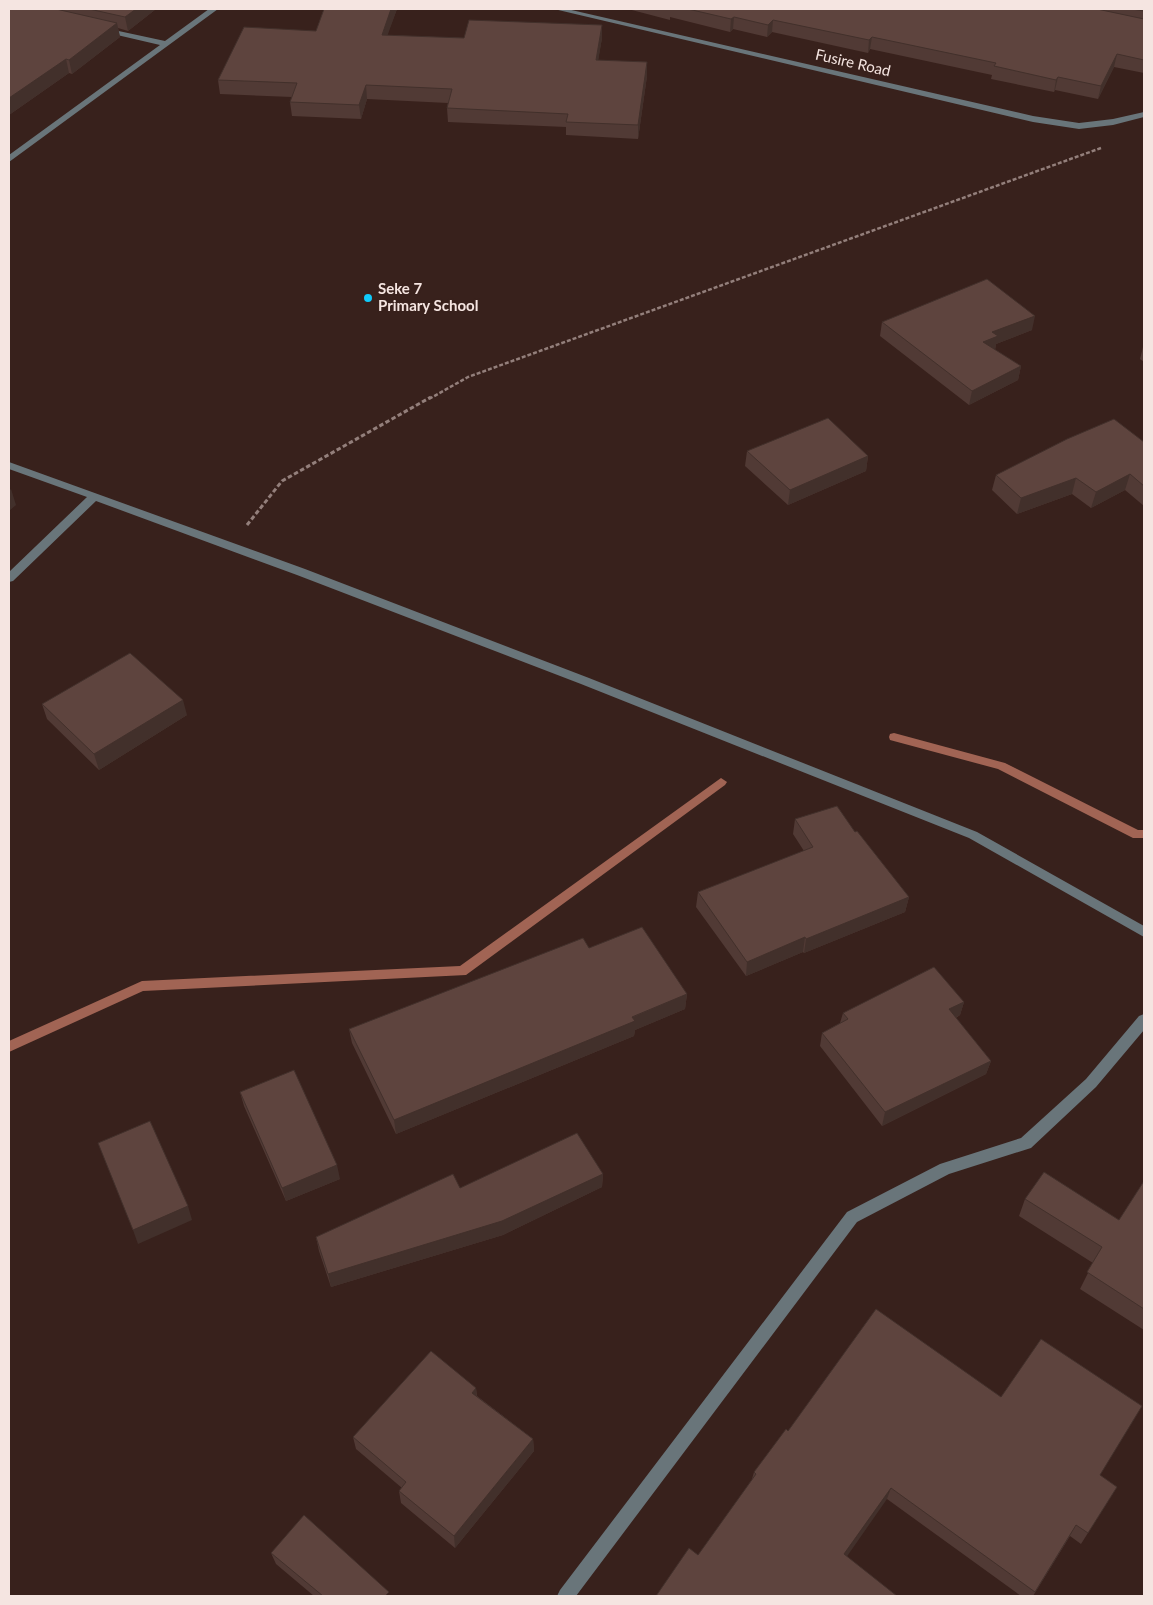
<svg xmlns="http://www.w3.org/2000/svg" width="1153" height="1605" font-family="Lato,sans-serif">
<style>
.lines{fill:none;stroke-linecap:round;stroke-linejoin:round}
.stream{fill:#a16454;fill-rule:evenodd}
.path-far1{stroke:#937f7b;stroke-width:2.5;stroke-dasharray:4 2;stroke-linecap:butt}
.path{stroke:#937f7b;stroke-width:3;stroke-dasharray:4.5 2.5;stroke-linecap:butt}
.minor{fill:#69757a;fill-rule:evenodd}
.wall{fill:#513a35}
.shaded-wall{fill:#42302b}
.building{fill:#5e443e;stroke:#42302b}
.poi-dot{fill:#10cafa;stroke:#38211c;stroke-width:2}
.labels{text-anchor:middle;stroke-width:4;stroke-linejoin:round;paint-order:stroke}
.far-street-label{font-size:15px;fill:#f5e5e1;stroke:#38211c}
.far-poi-label{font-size:15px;font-weight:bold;fill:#f5e5e1;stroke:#38211c;text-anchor:start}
</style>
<rect width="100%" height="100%" fill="#38211c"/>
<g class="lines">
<!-- stream -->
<path class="stream" d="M 894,733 L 1005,763 L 1138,830 L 1144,830 L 1144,838 L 1133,838 L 998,769 L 890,740 L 889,737 L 890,734 Z
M 721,778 L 727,782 L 725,785 L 466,975 L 143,991 L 9,1052 L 9,1041 L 142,981 L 460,966 Z"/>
<!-- path-far1 -->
<path class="path-far1" d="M 429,399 L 468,377 L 1101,148"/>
<!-- path -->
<path class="path" d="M 247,525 L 282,481 L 431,397"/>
<!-- minor -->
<path class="minor" d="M 209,9 L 218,9 L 9,162 L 9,155 L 160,45 L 100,31 L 100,27 L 165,41 Z
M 554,9 L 567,9 L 1033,116 L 1079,123 L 1113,119 L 1144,112 L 1144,117 L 1113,125 L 1079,129 L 1033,122 Z
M 9,462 L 305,569 L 589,678 L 977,832 L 1144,926 L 1144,937 L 969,838 L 581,684 L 297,575 L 96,501 L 13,581 L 9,582 L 9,572 L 87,497 L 9,469 Z
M 1144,1014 L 1144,1030 L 1096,1087 L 1031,1148 L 949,1174 L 857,1222 L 576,1596 L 557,1596 L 560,1590 L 847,1212 L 940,1164 L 1021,1138 L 1086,1079 L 1139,1016 Z"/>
</g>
<!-- wall -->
<path class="wall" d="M 9,9 L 156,9 L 128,31 L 118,28 L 120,37 L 72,74 L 69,73 L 9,115 Z
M 324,9 L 397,9 L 387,35 L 464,38 L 602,25 L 602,38 L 598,60 L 647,62 L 647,76 L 638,139 L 566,135 L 566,127 L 448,122 L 447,108 L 448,103 L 367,99 L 361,119 L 292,116 L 290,102 L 292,97 L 220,94 L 218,80 L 316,31 Z
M 628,9 L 1144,9 L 1144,73 L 1114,67 L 1098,99 L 1055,90 L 1054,92 L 991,79 L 992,75 L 870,49 L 868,53 L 772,32 L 767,37 L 733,29 L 730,32 L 670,17 L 670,20 Z
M 882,322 L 1032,330 L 996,344 L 995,350 L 1021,366 L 1018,380 L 969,405 L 880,336 Z
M 1143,347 L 1144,347 L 1144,362 L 1140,359 Z
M 1144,442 L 1144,506 L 1125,490 L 1091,508 L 1072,494 L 1017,514 L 992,490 L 996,475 Z
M 747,451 L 868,456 L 866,471 L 788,505 L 745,466 Z
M 42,704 L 187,715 L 99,770 L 47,719 Z
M 795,819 L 855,832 L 909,897 L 905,912 L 804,953 L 803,952 L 746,976 L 696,907 L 698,892 L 804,851 L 793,834 Z
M 589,948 L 687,994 L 685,1009 L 635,1030 L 634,1036 L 396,1134 L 352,1043 L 349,1029 Z
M 964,1002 L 960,1015 L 956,1018 L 991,1061 L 986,1074 L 882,1126 L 820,1046 L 822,1033 L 840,1023 L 843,1013 Z
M 240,1092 L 340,1179 L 286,1201 L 244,1106 Z
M 603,1174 L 602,1187 L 503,1235 L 331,1287 L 319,1251 L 316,1237 L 460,1188 Z
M 1144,1181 L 1144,1330 L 1080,1289 L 1093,1263 L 1019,1216 L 1025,1199 L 1119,1220 Z
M 476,1388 L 477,1396 L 533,1439 L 534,1451 L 455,1548 L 401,1503 L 399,1491 L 402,1488 L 356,1449 L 353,1437 Z
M 788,1431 L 1100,1475 L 1117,1487 L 1081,1544 L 1070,1536 L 1033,1596 L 1021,1596 L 887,1499 L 752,1479 L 754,1472 Z
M 271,1553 L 390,1596 L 314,1596 L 276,1564 Z"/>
<!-- shaded-wall -->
<path class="shaded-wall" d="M 136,9 L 156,9 L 128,31 L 125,17 Z
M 391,9 L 397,9 L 383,48 L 382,35 Z
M 734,17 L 733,29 L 730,32 L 731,19 Z
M 773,20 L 772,32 L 767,37 L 768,25 Z
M 117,23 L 120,37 L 72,74 L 69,60 Z
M 602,25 L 602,38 L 596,74 L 596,60 Z
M 872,37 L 870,49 L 868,53 L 869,40 Z
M 1117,54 L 1114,67 L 1098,99 L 1101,86 Z
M 66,59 L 69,73 L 9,115 L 9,98 Z
M 647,62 L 647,76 L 638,139 L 638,125 Z
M 1058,77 L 1055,90 L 1054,92 L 1056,80 Z
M 366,85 L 367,99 L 361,119 L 359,105 Z
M 1035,316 L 1032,330 L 996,344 L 995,350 L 983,342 L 992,332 Z
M 1021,366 L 1018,380 L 969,405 L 972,391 Z
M 868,456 L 866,471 L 788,505 L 790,490 Z
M 1130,474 L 1125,490 L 1091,508 L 1096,492 Z
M 1076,478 L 1072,494 L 1017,514 L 1021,498 Z
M 11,489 L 16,505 L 9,511 L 9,491 Z
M 183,700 L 187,715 L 99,770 L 94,754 Z
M 909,897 L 905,912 L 804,953 L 806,939 Z
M 805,937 L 803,952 L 746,976 L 747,962 Z
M 687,994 L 685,1009 L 635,1030 L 634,1036 L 396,1134 L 394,1120 Z
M 964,1002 L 960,1015 L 946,1023 L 949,1009 Z
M 991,1061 L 986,1074 L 882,1126 L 885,1112 Z
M 337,1165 L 340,1179 L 286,1201 L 282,1188 Z
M 603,1174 L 602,1187 L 503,1235 L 331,1287 L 328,1274 Z
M 188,1206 L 192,1220 L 138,1244 L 133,1230 Z
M 476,1388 L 477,1400 L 472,1393 Z
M 533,1439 L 534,1451 L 455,1548 L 454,1536 Z
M 891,1488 L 887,1499 L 841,1565 L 844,1554 Z"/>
<!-- building -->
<path class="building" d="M 9,9 L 56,9 L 117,23 L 69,60 L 66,59 L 9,98 Z
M 89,9 L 136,9 L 125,17 Z
M 324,9 L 391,9 L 382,35 L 464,38 L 469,20 L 602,25 L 596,60 L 647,62 L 638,125 L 566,122 L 568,114 L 447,108 L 452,89 L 366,85 L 359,105 L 290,102 L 297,83 L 218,80 L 244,27 L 316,31 Z
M 688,9 L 1097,9 L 1144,19 L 1144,60 L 1117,54 L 1101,86 L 1058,77 L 1056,80 L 994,66 L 996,63 L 872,37 L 869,40 L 773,20 L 768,25 L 734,17 L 731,19 Z
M 1132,9 L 1144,9 L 1144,11 Z
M 987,279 L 1035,316 L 992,332 L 998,336 L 983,342 L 1021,366 L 972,391 L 882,322 Z
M 828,418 L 868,456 L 790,490 L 747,451 Z
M 1114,419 L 1144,442 L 1144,486 L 1130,474 L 1096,492 L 1076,478 L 1021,498 L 996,475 L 1067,439 Z
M 130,653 L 183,700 L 94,754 L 42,704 Z
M 837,806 L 855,832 L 857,831 L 909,897 L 806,939 L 805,937 L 747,962 L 698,892 L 813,847 L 795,819 Z
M 642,927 L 687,994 L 632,1017 L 635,1021 L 394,1120 L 349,1029 L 583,938 L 589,948 Z
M 934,967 L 964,1002 L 949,1009 L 991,1061 L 885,1112 L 822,1033 L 848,1019 L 843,1013 Z
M 294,1070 L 337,1165 L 282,1188 L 240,1092 Z
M 150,1121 L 188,1206 L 133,1230 L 98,1143 Z
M 577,1133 L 603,1174 L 502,1221 L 328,1274 L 316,1237 L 453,1174 L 460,1188 Z
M 1044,1172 L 1119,1220 L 1144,1181 L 1144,1309 L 1087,1272 L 1102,1247 L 1025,1199 Z
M 876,1309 L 1001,1397 L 1041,1339 L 1142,1406 L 1100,1475 L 1117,1487 L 1088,1533 L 1076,1525 L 1035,1592 L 891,1488 L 844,1554 L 897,1596 L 656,1596 L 689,1548 L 698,1555 L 756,1474 L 754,1472 L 786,1429 L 788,1431 Z
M 431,1351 L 476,1388 L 472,1393 L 533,1439 L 454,1536 L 399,1491 L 406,1482 L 353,1437 Z
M 304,1515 L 389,1592 L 385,1596 L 323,1596 L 271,1553 Z"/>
<!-- markers -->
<circle class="poi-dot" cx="368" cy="298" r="5"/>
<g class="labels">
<!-- far-street labels -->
<g class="far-street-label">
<text transform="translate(853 63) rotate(13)" y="5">Fusire Road</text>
</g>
<!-- far-poi labels -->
<g class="far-poi-label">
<text x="378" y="294">Seke 7<tspan x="378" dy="17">Primary School</tspan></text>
</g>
</g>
<!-- border -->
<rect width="1153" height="1605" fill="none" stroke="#f5e5e1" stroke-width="20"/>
</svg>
